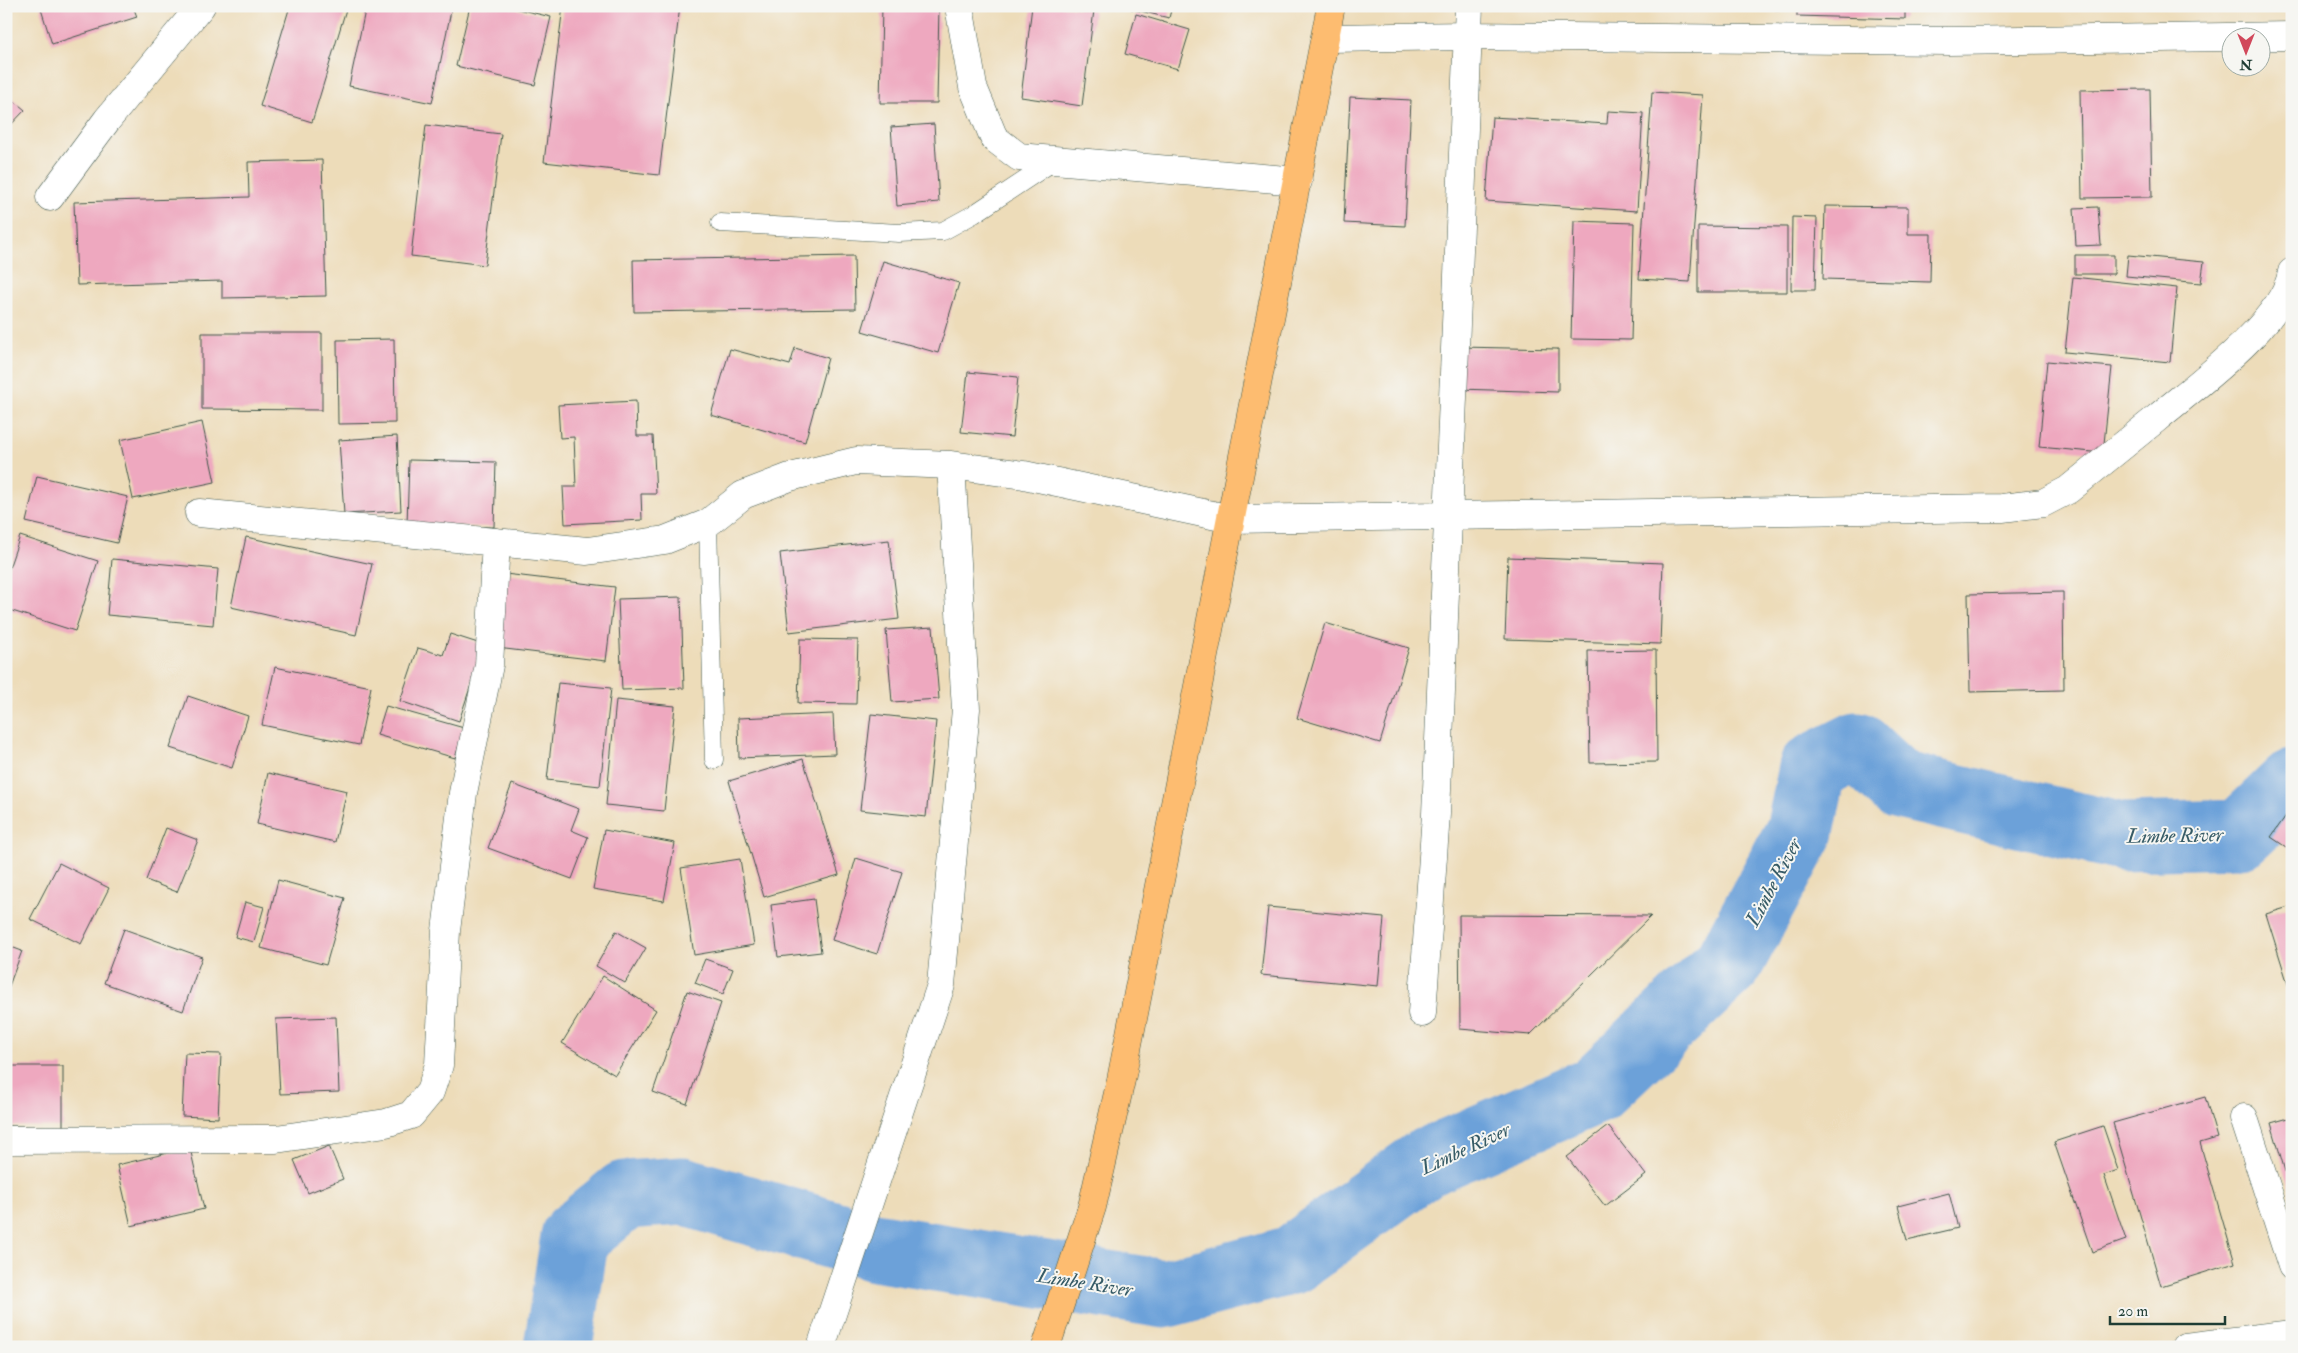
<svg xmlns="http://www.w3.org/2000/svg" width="2298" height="1353" font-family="'IM FELL Double Pica',serif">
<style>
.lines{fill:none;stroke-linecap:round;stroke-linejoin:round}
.river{stroke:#6ca1d9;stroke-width:69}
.building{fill:#eea8bf}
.service-casing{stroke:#3e5548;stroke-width:19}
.minor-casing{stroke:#3e5548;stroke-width:29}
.trunk-casing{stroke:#3e5548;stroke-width:29}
.service{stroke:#fff;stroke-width:18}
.minor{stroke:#fff;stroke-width:28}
.trunk{stroke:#fdbc6f;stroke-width:28}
.labels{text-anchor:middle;stroke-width:4;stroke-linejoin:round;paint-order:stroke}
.water-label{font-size:20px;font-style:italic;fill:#365b66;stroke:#f6f6f2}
</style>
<rect width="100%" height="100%" fill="#f6f6f2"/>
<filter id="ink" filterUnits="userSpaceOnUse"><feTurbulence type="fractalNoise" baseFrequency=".02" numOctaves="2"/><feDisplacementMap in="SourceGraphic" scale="10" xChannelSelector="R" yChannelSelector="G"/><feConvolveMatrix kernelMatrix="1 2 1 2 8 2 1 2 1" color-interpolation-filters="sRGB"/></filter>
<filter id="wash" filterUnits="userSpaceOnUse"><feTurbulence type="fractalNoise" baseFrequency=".0096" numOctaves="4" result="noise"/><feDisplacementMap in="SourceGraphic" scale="20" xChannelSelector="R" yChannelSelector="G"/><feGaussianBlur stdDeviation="1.12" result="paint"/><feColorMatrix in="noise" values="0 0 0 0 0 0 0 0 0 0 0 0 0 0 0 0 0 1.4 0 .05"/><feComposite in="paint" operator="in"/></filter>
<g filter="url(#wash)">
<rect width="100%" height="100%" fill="#eddcb9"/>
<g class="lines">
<!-- river -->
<path class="river" d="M 558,1347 L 575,1236 L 625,1195 L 683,1191 L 874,1247 L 1164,1294 L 1292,1260 L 1425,1163 L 1595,1090 L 1729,963 L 1800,831 L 1813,768 L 1857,746 L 1899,785 L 2122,837 L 2240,834 L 2292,784"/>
</g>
<g id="blocks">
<!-- building -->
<path class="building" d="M 40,6 L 133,6 L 137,17 L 52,44 Z
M 290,6 L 347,6 L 312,122 L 260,106 Z
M 366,6 L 452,6 L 432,103 L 349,86 Z
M 470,6 L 505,6 L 551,17 L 535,85 L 456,66 Z
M 563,6 L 680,6 L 659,175 L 544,162 Z
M 882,6 L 939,6 L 937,103 L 880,103 Z
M 1032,6 L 1061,6 L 1094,10 L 1082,106 L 1021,97 Z
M 1120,6 L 1172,6 L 1169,18 Z
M 1740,6 L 1785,6 L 1785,10 L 1740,8 Z
M 1797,6 L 1905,6 L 1905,19 L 1797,16 Z
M 1136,14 L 1190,30 L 1178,69 L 1125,54 Z
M 2150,89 L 2152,197 L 2082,198 L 2080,90 Z
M 1652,92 L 1703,95 L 1690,282 L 1639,279 Z
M 6,94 L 25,110 L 6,130 Z
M 1350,97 L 1411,100 L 1405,226 L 1344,223 Z
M 1608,111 L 1643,113 L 1637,211 L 1486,201 L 1492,117 L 1607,124 Z
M 934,124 L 939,202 L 897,206 L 891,127 Z
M 426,125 L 501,134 L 485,265 L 411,256 Z
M 322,160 L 326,296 L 222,298 L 222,281 L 77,285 L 74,202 L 249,197 L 248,162 Z
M 1825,206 L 1908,207 L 1908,234 L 1931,234 L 1930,282 L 1823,279 Z
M 2098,207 L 2101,245 L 2076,246 L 2074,208 Z
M 1792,217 L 1817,218 L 1815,290 L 1791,290 Z
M 1574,221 L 1634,223 L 1631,340 L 1571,339 Z
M 1698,226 L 1787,227 L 1787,292 L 1698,292 Z
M 2075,255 L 2114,255 L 2114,274 L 2075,274 Z
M 2128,255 L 2204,262 L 2201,283 L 2126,276 Z
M 854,256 L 855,309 L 634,312 L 633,260 Z
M 883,261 L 959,283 L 938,353 L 862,331 Z
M 2073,277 L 2177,288 L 2170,362 L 2065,352 Z
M 202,333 L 322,333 L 322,410 L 202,409 Z
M 394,339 L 395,423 L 338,424 L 337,340 Z
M 1459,347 L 1558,349 L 1558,392 L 1458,389 Z
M 795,348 L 828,358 L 805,442 L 711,415 L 730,349 L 790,365 Z
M 2047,361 L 2112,367 L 2103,453 L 2039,447 Z
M 968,372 L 1018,377 L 1012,437 L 961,432 Z
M 636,401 L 637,436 L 653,436 L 656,494 L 641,494 L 642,520 L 565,524 L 563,487 L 576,487 L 574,437 L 560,438 L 558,405 Z
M 202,422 L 215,482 L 133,499 L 120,440 Z
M 397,436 L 401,511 L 344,514 L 339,440 Z
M 409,460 L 496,462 L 494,527 L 407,525 Z
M 37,476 L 128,497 L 117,543 L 26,522 Z
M 20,536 L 98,561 L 75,631 L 6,609 L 6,577 Z
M 246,537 L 372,564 L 356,635 L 231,607 Z
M 889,540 L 899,619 L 789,632 L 780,553 Z
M 1508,557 L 1663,563 L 1660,644 L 1505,639 Z
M 112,559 L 218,569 L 213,625 L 107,615 Z
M 505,574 L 615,587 L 606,661 L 497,648 Z
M 2063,592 L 2064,690 L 1970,692 L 1968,594 Z
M 681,597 L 684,688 L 622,690 L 618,599 Z
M 1325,623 L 1409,648 L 1380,743 L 1297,718 Z
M 933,627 L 939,699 L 892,702 L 886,630 Z
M 450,634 L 484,645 L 459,721 L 400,701 L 418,648 L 443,655 Z
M 800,639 L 858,640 L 856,704 L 798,703 Z
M 1656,650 L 1657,762 L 1590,763 L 1588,651 Z
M 275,667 L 371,687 L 359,745 L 262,725 Z
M 558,683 L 611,688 L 600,786 L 547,780 Z
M 188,696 L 248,716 L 232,768 L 170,748 Z
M 616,700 L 675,706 L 664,811 L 606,805 Z
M 386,706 L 464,728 L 455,758 L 377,735 Z
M 833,714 L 835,754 L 739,758 L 738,718 Z
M 871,714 L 936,721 L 926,817 L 860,810 Z
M 803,759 L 839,875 L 764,897 L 729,781 Z
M 268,773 L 347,791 L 335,842 L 257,824 Z
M 512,784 L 579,809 L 571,830 L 588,837 L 572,879 L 488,848 Z
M 2292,807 L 2292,851 L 2271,837 Z
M 166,828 L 198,840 L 177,892 L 146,880 Z
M 604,830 L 675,843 L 664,901 L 593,889 Z
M 856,858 L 902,872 L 877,954 L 832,940 Z
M 740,859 L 754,945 L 694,955 L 681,868 Z
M 59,863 L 109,888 L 81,944 L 30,919 Z
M 278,880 L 345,898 L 326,965 L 261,948 Z
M 814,899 L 821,952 L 778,957 L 771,905 Z
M 245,902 L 264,907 L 254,942 L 235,937 Z
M 2292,906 L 2292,994 L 2291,994 L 2266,914 Z
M 1268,907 L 1384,918 L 1378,986 L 1261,975 Z
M 1459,915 L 1651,916 L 1530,1035 L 1460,1029 Z
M 124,929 L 202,957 L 183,1011 L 104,983 Z
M 616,931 L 646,948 L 625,983 L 596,966 Z
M 6,945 L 22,951 L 6,994 Z
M 705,959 L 733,969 L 723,994 L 695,983 Z
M 603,976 L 656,1010 L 615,1075 L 562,1043 Z
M 687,991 L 721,1003 L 687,1104 L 653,1092 Z
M 336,1017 L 339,1092 L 280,1094 L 276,1019 Z
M 185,1053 L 221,1054 L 218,1118 L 182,1116 Z
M 6,1066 L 63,1066 L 63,1127 L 6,1126 Z
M 2205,1097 L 2217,1138 L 2200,1143 L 2235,1263 L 2161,1286 L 2113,1123 Z
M 2292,1117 L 2292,1192 L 2291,1192 L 2271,1123 Z
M 1608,1126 L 1646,1175 L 1605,1206 L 1567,1157 Z
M 2103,1126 L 2118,1170 L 2104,1175 L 2126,1240 L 2092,1252 L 2054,1142 Z
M 329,1146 L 343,1179 L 308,1193 L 294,1160 Z
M 190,1148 L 204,1209 L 131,1226 L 117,1165 Z
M 1949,1193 L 1958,1228 L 1907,1240 L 1898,1206 Z"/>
</g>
</g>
<g filter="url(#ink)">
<use href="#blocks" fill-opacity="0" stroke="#3e5548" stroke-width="1"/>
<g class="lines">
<defs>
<path id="service" d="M 720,223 L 899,233 L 943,231 L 974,214 L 1054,161
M 708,523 L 714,760"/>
<path id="minor" d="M 959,6 L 973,87 L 994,138 L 1019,157 L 1298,181
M 1326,38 L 1468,36 L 1949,41 L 2292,36
M 50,197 L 107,120 L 201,6
M 199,513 L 587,551 L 665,540 L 708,523 L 743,495 L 790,477 L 856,461 L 951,465 L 1024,475 L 1231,519 L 2002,508 L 2043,503 L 2068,490 C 2098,466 2127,442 2157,418 C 2194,387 2285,321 2292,272
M 1422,1013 L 1436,814 L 1469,6
M 2244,1118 L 2292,1266
M 6,1140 L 276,1139 L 386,1123 L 411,1115 L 430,1092 L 439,1065 L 446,931 L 463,793 L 489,665 L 496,542
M 821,1347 L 941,985 L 966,709 L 951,465
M 2185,1347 L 2292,1334"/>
<path id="trunk" d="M 1046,1347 L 1092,1207 L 1121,1080 L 1331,6"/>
</defs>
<!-- service casing -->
<use href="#service" class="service-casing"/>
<!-- minor casing -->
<use href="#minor" class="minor-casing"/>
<!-- trunk casing -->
<use href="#trunk" class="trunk-casing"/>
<!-- service -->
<use href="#service" class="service"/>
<!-- minor -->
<use href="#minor" class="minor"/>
<!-- trunk -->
<use href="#trunk" class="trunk"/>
</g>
</g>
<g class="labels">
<!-- water labels -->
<g class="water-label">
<text transform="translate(2175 835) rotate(-1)" y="7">Limbe River</text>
<text transform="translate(1773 882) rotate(-62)" y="7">Limbe River</text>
<text transform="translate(1465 1148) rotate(-25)" y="7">Limbe River</text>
<text transform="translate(1085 1282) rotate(9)" y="7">Limbe River</text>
</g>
</g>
<!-- margin -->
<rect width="2298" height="1353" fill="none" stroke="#f6f6f2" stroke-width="25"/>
<!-- north arrow -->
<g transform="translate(2246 52) rotate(180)"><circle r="24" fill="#f6f6f2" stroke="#a0aca6"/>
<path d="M0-4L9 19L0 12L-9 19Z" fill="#d1495b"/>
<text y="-8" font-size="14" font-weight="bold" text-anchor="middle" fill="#1f3d34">N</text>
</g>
<!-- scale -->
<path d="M2110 1316v8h115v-8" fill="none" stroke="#1f3d34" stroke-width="2.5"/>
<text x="2118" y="1316" font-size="15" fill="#1f3d34" stroke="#f6f6f2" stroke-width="4" paint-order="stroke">20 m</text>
</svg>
